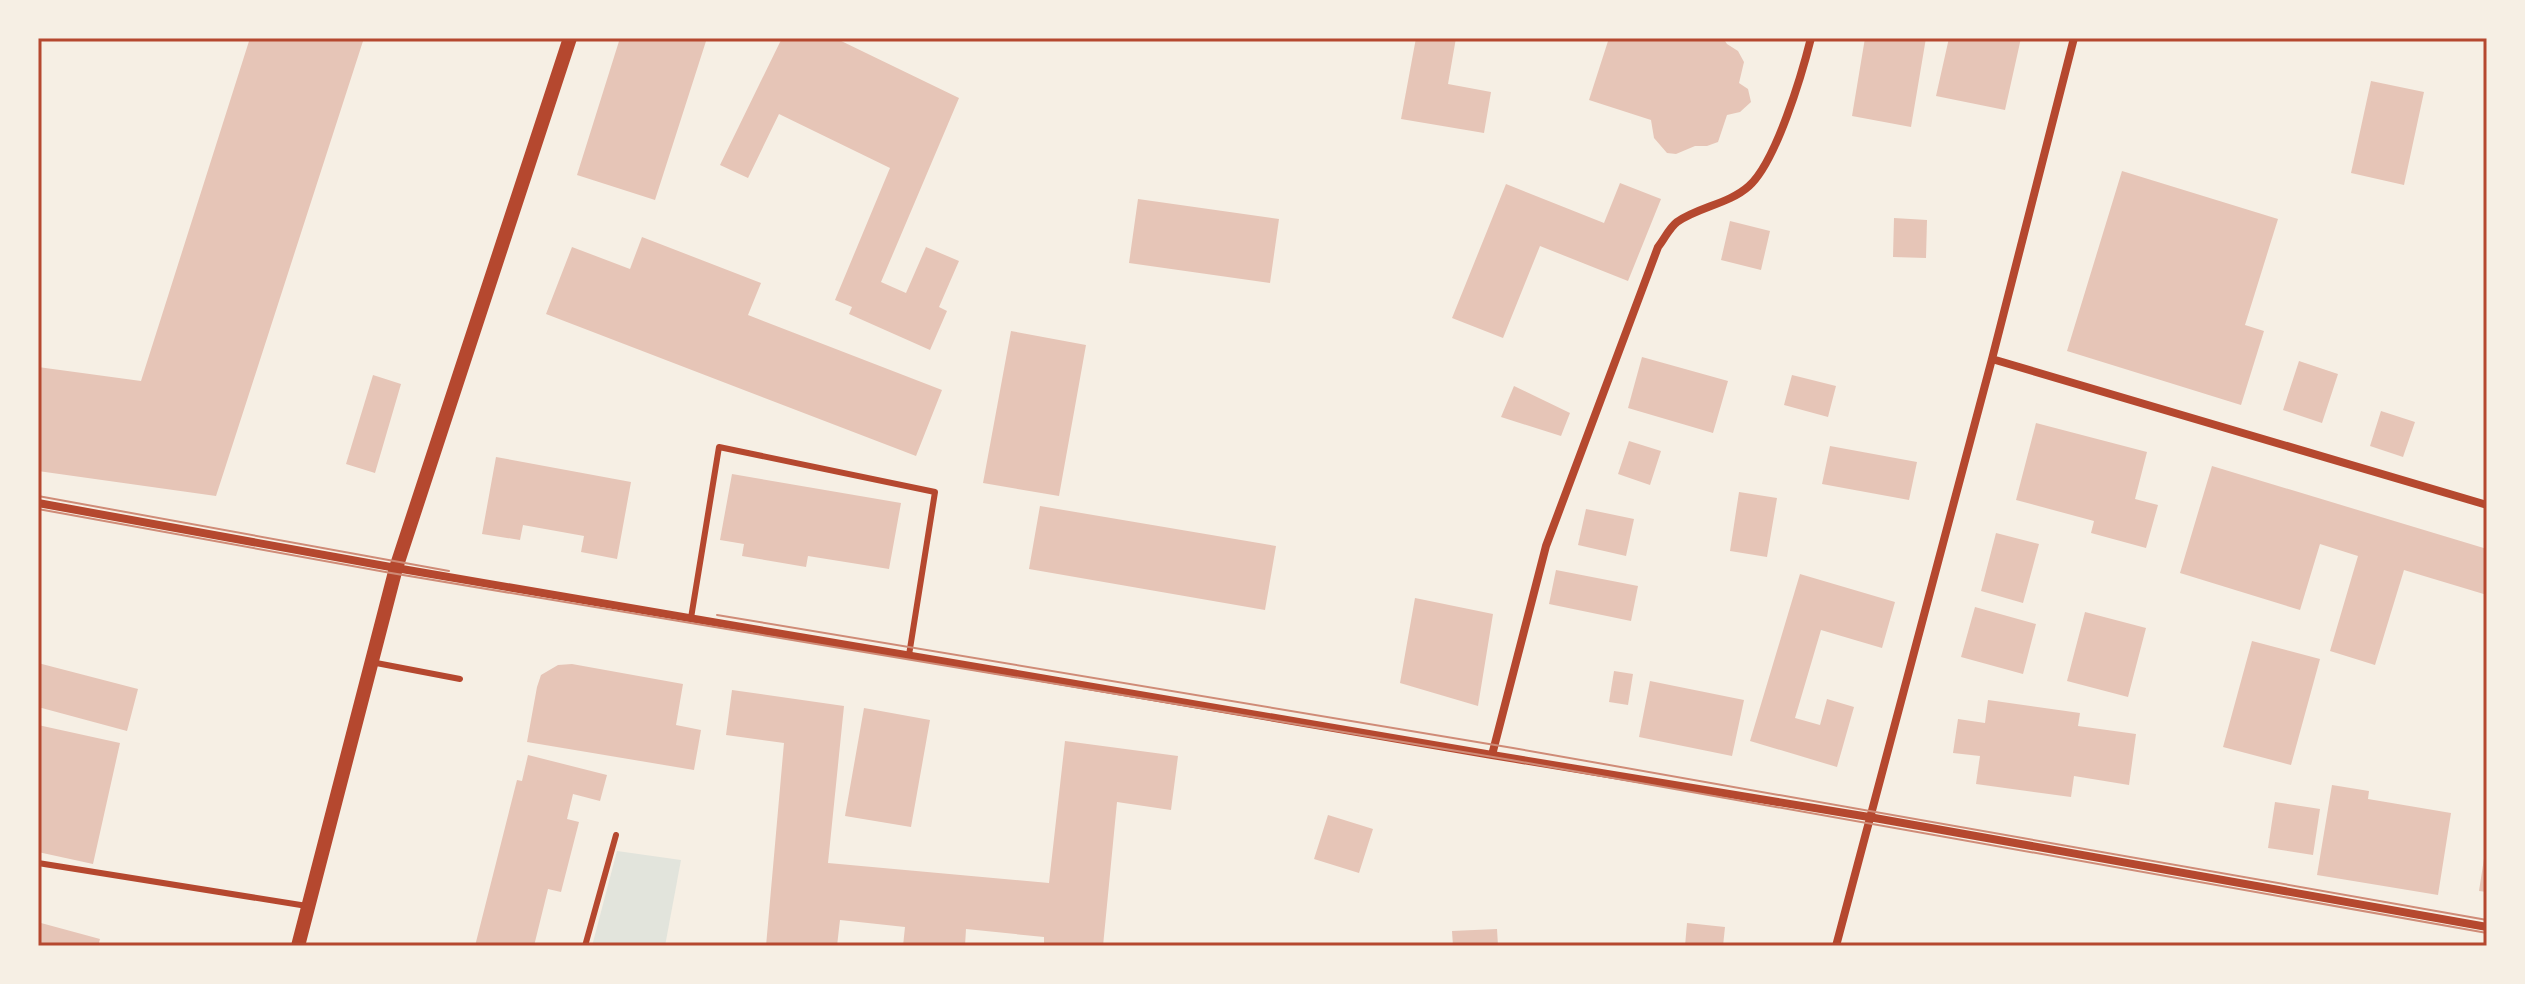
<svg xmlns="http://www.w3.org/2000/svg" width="2525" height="984" font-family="'PT Sans',sans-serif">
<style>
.green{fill:#e2e4dc}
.building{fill:#e6c5b7}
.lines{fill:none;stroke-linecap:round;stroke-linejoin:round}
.service{stroke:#b5482f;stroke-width:6}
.minor{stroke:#b5482f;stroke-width:8}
.tertiary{stroke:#b5482f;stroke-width:14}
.tram{stroke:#cf8b77;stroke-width:2}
.neatline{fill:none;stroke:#b5482f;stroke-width:3}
</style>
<rect width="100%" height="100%" fill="#f6efe4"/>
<!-- green -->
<path class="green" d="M 617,851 L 681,860 L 665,946 L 592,946 Z"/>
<!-- building -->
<path class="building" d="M 250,38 L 364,38 L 216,496 L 38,471 L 38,367 L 141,381 Z
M 620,38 L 707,38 L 655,200 L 577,175 Z
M 782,38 L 835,38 L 959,98 L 881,282 L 906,293 L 926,247 L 959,261 L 939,307 L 947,311 L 930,350 L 849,314 L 852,307 L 835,300 L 890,168 L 779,114 L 748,178 L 720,165 Z
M 1416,38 L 1456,38 L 1448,84 L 1491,92 L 1484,133 L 1401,119 Z
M 1609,38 L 1723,38 L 1727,44 L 1738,51 L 1744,62 L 1739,83 L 1748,89 L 1751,102 L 1740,112 L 1727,115 L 1718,142 L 1707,146 L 1695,146 L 1676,154 L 1667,153 L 1654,138 L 1651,120 L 1589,100 Z
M 1865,38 L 1926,38 L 1911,127 L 1852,116 Z
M 1949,38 L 2021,38 L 2005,110 L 1936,96 Z
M 2371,81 L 2424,92 L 2404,185 L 2351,173 Z
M 2122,171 L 2278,219 L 2245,325 L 2264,331 L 2241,405 L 2067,351 Z
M 1620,183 L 1661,199 L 1628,281 L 1540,246 L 1503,338 L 1452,318 L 1506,184 L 1604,223 Z
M 1138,199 L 1279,219 L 1270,283 L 1129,263 Z
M 1894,218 L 1927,220 L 1926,258 L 1893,257 Z
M 1730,221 L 1770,231 L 1761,270 L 1721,260 Z
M 642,237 L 761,283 L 748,315 L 942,390 L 916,456 L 546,314 L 572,247 L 630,269 Z
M 1011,331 L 1086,345 L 1059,496 L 983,483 Z
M 1642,357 L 1728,381 L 1713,433 L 1628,408 Z
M 2299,361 L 2338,374 L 2322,423 L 2283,410 Z
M 373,375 L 401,384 L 375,473 L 346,464 Z
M 1792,375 L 1836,386 L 1828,417 L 1784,405 Z
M 1514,386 L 1570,413 L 1561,436 L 1501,417 Z
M 2381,411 L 2415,422 L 2403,457 L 2370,446 Z
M 2036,423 L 2147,452 L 2135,499 L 2158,505 L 2146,548 L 2091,533 L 2094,521 L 2016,500 Z
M 1629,441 L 1661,451 L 1650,485 L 1618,474 Z
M 1830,446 L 1917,462 L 1909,500 L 1822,484 Z
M 496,457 L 631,482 L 617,559 L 581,552 L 584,536 L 523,525 L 520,540 L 482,534 Z
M 2212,466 L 2487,549 L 2487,595 L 2404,570 L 2375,665 L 2330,651 L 2358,556 L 2320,544 L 2300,610 L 2180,573 Z
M 732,474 L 901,503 L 889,569 L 808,556 L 806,567 L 742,556 L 744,544 L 720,540 Z
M 1739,492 L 1777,498 L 1767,557 L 1730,551 Z
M 1040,506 L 1276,546 L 1265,610 L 1029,569 Z
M 1586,509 L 1634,519 L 1626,556 L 1578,545 Z
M 1996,533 L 2039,544 L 2023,603 L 1981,591 Z
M 1556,570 L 1638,586 L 1631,621 L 1549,604 Z
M 1800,574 L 1895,602 L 1882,648 L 1821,630 L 1795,718 L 1820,725 L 1827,699 L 1854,707 L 1837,767 L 1750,741 Z
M 1415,598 L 1493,614 L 1478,706 L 1400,683 Z
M 1975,607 L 2036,624 L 2023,674 L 1961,657 Z
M 2085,612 L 2146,628 L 2128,697 L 2067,681 Z
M 2252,641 L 2320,659 L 2291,765 L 2223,747 Z
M 38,663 L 138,689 L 127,731 L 38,707 Z
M 572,664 L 683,684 L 676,725 L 701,730 L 694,770 L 527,742 L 537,687 L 541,675 L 558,665 Z
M 1614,671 L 1633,674 L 1628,705 L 1609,702 Z
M 1650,681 L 1744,700 L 1732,756 L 1639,737 Z
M 732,690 L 844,706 L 828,863 L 1049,883 L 1065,741 L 1178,756 L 1171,810 L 1117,802 L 1103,946 L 1044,946 L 1044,937 L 966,929 L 965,946 L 903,946 L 905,927 L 840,920 L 837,946 L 766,946 L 784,743 L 726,735 Z
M 1988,700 L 2080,713 L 2078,726 L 2136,734 L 2129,785 L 2074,776 L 2071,797 L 1976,784 L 1980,756 L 1953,753 L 1958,719 L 1985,723 Z
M 864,708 L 930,720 L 911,827 L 845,816 Z
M 38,725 L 120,743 L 93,864 L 38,852 Z
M 528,755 L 607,775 L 600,801 L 573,794 L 567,819 L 579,822 L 561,892 L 548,889 L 534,946 L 475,946 L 517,780 L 522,781 Z
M 2332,785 L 2369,791 L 2368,799 L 2451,813 L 2438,895 L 2317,875 Z
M 2275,802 L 2320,809 L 2313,855 L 2268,848 Z
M 1328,815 L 1373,829 L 1359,873 L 1314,859 Z
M 2485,852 L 2487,852 L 2487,892 L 2479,891 Z
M 41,923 L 100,939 L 98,946 L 38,946 Z
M 1687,923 L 1725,927 L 1723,946 L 1685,946 Z
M 1497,929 L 1498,946 L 1453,946 L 1452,931 Z"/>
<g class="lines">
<!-- service -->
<path class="service" d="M 691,618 L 719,447 L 935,492 L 909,655
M 371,662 L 460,679
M 38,863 L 307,906
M 585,946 L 616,835"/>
<!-- minor -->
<path class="minor" d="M 1992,359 L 2487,505
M 38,503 L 396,568 L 1492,755 L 1869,817 L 2487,927
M 1492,755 L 1546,546 L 1658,247 C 1664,240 1669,228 1677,222 C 1698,207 1729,204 1749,186 C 1776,162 1802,74 1811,38
M 1836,946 L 1992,359 L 2074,38"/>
<!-- tertiary -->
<path class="tertiary" d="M 298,946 L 396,568 L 570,38"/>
<!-- tram -->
<path class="tram" d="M 38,496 L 449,571
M 38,509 L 391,573 L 1511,760 L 2487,933
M 717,615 L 1513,748 L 2487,920"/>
</g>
<!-- border -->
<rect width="2525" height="984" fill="none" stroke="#f6efe4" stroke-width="80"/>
<rect x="40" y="40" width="2445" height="904" class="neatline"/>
</svg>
